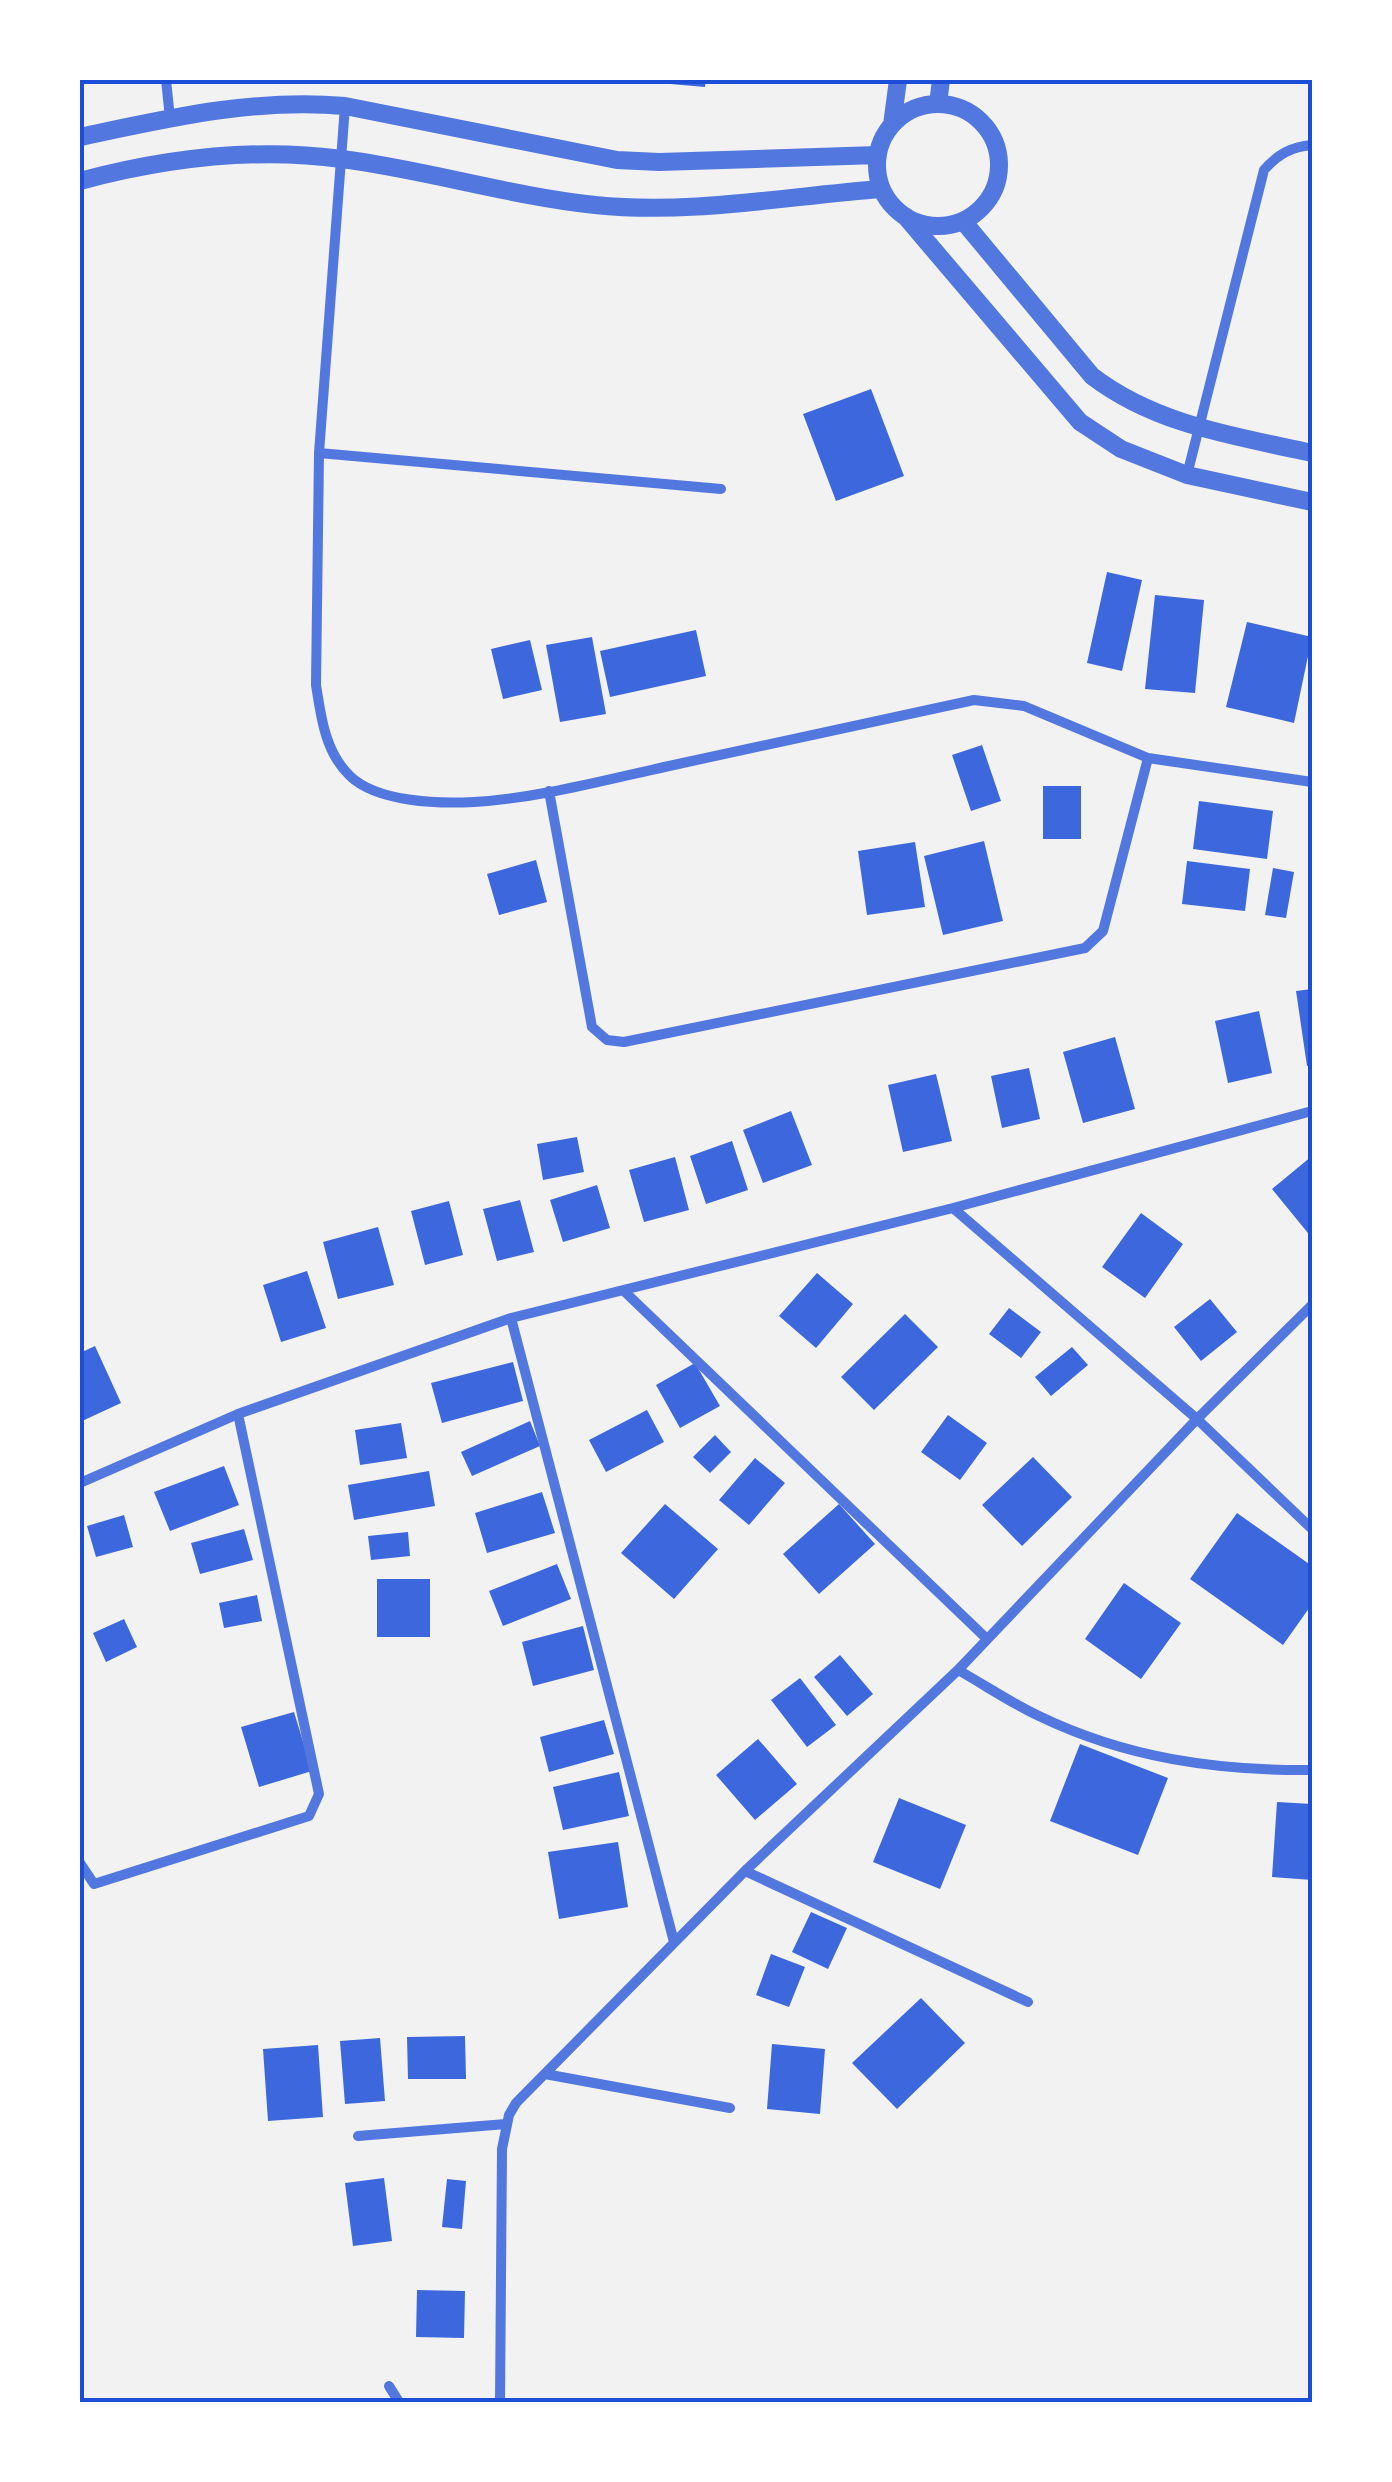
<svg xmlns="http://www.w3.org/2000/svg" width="1392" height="2482" font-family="Montserrat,sans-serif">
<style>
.building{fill:#3d67dc}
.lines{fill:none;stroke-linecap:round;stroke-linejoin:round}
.minor{stroke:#5277de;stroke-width:10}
.tertiary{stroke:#5277de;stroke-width:18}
.neatline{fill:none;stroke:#1d4ed8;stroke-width:4}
</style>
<rect width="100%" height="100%" fill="#f2f2f2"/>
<!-- building -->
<path class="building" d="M 660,80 L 706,80 L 705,87 L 659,83 Z
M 871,389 L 904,476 L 836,501 L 803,414 Z
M 1107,572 L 1142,580 L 1122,671 L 1087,663 Z
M 1155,595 L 1204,600 L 1195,693 L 1145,689 Z
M 1247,622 L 1312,637 L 1294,723 L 1226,707 Z
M 696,630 L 706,676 L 610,697 L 600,651 Z
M 592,637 L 606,714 L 560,722 L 546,645 Z
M 530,640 L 542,690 L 503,699 L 491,649 Z
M 982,745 L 1001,801 L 971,811 L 952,755 Z
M 1043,786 L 1081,786 L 1081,839 L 1043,839 Z
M 1199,801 L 1273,811 L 1267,859 L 1193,849 Z
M 984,841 L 1003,921 L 943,935 L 924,856 Z
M 915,842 L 925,907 L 867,915 L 858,851 Z
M 536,860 L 547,902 L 499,915 L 487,874 Z
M 1187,861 L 1250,869 L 1245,911 L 1182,904 Z
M 1273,868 L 1294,872 L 1286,918 L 1265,915 Z
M 1312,989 L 1312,1065 L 1307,1066 L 1296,991 Z
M 1259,1011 L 1272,1073 L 1228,1083 L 1215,1021 Z
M 1115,1037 L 1135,1109 L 1083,1123 L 1063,1052 Z
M 1029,1068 L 1040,1119 L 1002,1128 L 991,1076 Z
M 936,1074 L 952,1141 L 903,1152 L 888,1085 Z
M 791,1111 L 812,1165 L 763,1183 L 743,1130 Z
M 577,1137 L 584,1172 L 543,1180 L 537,1144 Z
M 732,1141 L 748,1190 L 706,1204 L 690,1156 Z
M 1312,1156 L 1312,1238 L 1272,1189 Z
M 675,1157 L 689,1210 L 644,1222 L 629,1170 Z
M 597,1185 L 610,1228 L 563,1242 L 550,1200 Z
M 520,1200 L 534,1252 L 497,1261 L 483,1209 Z
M 449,1201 L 463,1255 L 425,1265 L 411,1211 Z
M 1141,1213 L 1183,1244 L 1145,1298 L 1102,1267 Z
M 378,1227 L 394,1285 L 338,1299 L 323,1242 Z
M 307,1271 L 326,1328 L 281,1342 L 263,1285 Z
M 817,1273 L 853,1304 L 816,1348 L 779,1316 Z
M 1210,1299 L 1237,1332 L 1201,1361 L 1174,1327 Z
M 1009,1308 L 1041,1332 L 1021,1358 L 989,1334 Z
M 905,1314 L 938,1347 L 874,1410 L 841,1377 Z
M 95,1346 L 121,1403 L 80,1422 L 80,1353 Z
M 1072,1347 L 1088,1365 L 1051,1396 L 1035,1377 Z
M 513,1362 L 523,1401 L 442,1423 L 431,1383 Z
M 695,1363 L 720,1406 L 680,1428 L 656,1385 Z
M 647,1410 L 664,1442 L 606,1472 L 589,1440 Z
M 948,1415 L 987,1443 L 960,1480 L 921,1452 Z
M 530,1421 L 540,1446 L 472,1476 L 461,1452 Z
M 401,1423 L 407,1458 L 360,1465 L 355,1430 Z
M 715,1435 L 731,1452 L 710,1473 L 693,1457 Z
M 1033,1457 L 1072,1497 L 1022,1546 L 982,1505 Z
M 755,1458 L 785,1483 L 749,1525 L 719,1500 Z
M 224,1466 L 239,1505 L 170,1531 L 154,1492 Z
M 429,1471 L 435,1506 L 354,1520 L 348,1485 Z
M 542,1492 L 555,1533 L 487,1553 L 475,1513 Z
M 665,1504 L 718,1549 L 674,1599 L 621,1553 Z
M 839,1504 L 875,1544 L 819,1594 L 783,1554 Z
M 1237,1513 L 1312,1566 L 1312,1604 L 1283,1645 L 1190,1579 Z
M 124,1515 L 133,1547 L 96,1557 L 87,1526 Z
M 244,1529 L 253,1560 L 200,1574 L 191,1543 Z
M 408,1532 L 410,1556 L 371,1560 L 368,1536 Z
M 557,1564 L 571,1599 L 503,1626 L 489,1591 Z
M 377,1579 L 430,1579 L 430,1637 L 377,1637 Z
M 1124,1583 L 1181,1623 L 1141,1679 L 1085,1639 Z
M 257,1595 L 262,1621 L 224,1628 L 219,1603 Z
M 124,1619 L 137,1647 L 106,1662 L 93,1633 Z
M 583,1626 L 594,1670 L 533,1686 L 522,1642 Z
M 840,1655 L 873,1694 L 847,1716 L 814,1677 Z
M 800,1678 L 836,1725 L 807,1747 L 771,1700 Z
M 294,1712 L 312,1771 L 259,1787 L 241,1727 Z
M 604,1720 L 614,1754 L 549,1772 L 540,1737 Z
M 758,1739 L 797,1784 L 755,1820 L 716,1775 Z
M 1080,1744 L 1168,1778 L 1138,1855 L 1050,1821 Z
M 619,1772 L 629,1816 L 563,1830 L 553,1787 Z
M 899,1798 L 966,1825 L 940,1889 L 873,1862 Z
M 1277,1802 L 1312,1804 L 1312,1880 L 1272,1877 Z
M 618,1842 L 628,1907 L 559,1919 L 548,1852 Z
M 811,1912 L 847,1928 L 828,1969 L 792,1952 Z
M 771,1954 L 805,1967 L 789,2007 L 756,1995 Z
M 921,1998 L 965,2043 L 897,2109 L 852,2063 Z
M 465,2036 L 466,2079 L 408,2079 L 407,2037 Z
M 380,2038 L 385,2101 L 345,2104 L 340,2041 Z
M 772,2044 L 825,2049 L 820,2114 L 767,2109 Z
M 318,2045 L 323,2117 L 268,2121 L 263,2049 Z
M 384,2178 L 392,2241 L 353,2246 L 345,2183 Z
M 447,2179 L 466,2181 L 462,2229 L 442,2227 Z
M 417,2290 L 465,2291 L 464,2338 L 416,2337 Z"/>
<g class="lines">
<!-- minor -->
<path class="minor" d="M 166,80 L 170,118
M 345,106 L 319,453 L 316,685 C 321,717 325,752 350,776 C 377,802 438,804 474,802 C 539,798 605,780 669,766 C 771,744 873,722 974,700 L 1024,706 L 1148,758 L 1312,782
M 319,453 L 721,489
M 1187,475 L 1264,170 C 1278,154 1291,147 1312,145
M 549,791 L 592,1027 L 607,1040 L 624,1042 L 1085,948 L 1103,931 L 1148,758
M 953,1208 L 1197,1419 L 1312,1529
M 625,1292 L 987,1639
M 511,1318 L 674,1942
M 80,1483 L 238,1414 L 511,1318 L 953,1208 L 1312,1111
M 958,1670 C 985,1685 1011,1703 1039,1716 C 1126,1758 1217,1771 1312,1770
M 80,1863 L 94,1884 L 309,1816 L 319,1794 L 238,1414
M 745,1871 L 1028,2002
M 545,2074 L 730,2108
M 358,2136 L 506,2124
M 389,2386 L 399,2402
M 500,2402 L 502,2149 L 509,2115 L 516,2103 L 745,1871 L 958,1670 L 1197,1419 L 1312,1305"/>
<!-- tertiary -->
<path class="tertiary" d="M 938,104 L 941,80
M877 165a61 61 0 1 1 122 0a61 61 0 1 1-122 0Z
M 892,125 L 898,80
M 80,137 C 169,118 254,98 345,106 L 617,160 L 659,162 L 878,155
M 80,181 C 166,158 253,147 342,159 C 427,170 510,196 595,205 C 691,215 787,196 882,189
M 905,216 L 1080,422 L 1121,449 L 1187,475 L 1312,502
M 963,221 L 1092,376 C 1156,425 1235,436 1312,453"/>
</g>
<!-- border -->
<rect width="1392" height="2482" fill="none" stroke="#ffffff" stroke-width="165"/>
<rect x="82" y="82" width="1228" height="2318" class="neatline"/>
</svg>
